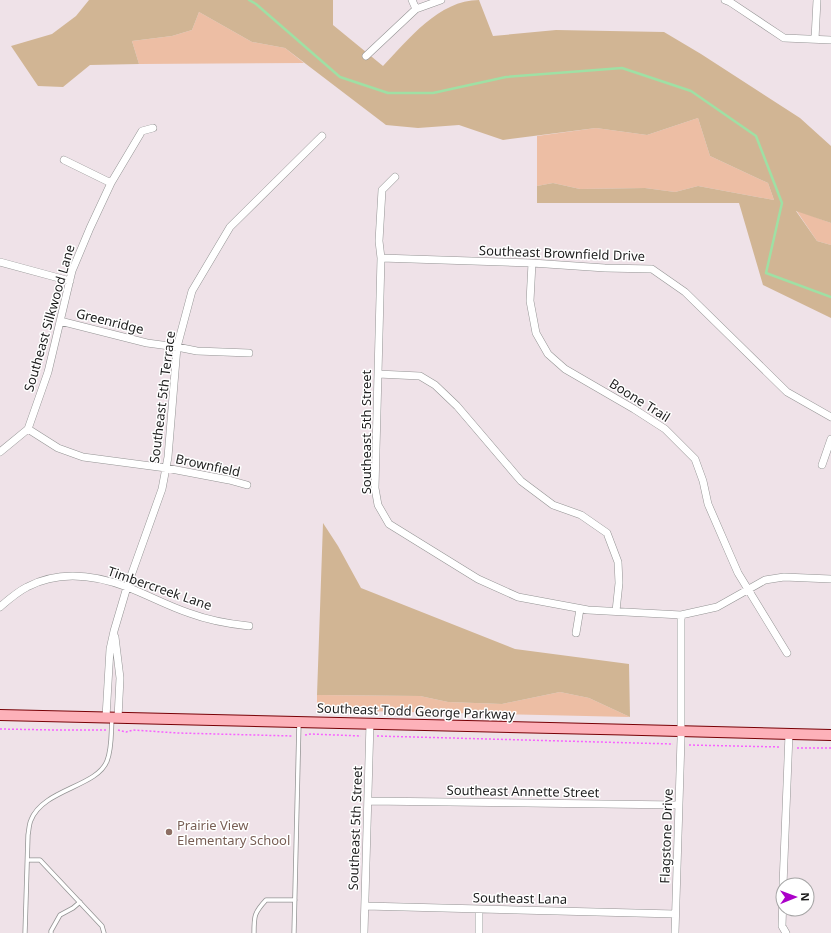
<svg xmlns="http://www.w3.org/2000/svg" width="831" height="933" font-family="'Noto Sans',sans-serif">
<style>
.grass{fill:#edbea4}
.forest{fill:#d1b594}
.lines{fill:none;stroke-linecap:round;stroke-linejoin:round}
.stream{stroke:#9fe0a4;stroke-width:2.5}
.lane-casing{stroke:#949494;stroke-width:5}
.street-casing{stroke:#949494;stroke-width:8}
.secondary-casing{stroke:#770005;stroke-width:12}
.path{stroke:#f762ff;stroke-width:1.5;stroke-dasharray:2 2;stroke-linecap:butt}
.lane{stroke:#fff;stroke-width:3.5}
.street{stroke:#fff;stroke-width:7}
.secondary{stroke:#fdb1b9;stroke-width:10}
.education-dot{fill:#8d6e63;stroke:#fff;stroke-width:1.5}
.labels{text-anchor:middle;stroke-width:3;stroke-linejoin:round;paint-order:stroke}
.street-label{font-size:13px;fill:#1d1d1d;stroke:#fff}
.education-label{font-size:13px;fill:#785e54;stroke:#fff;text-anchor:start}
</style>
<rect width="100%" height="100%" fill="#efe2e8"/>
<!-- grass -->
<path class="grass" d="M 199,12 L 252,42 L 285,48 L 304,63 L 139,64 L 132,41 L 172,36 L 192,30 Z
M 698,118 L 710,156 L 768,183 L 774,200 L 698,186 L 675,192 L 645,188 L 580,189 L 553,183 L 537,186 L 537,136 L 596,128 L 647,135 Z
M 796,210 L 831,223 L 831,245 L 817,241 Z
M 560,692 L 589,698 L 630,717 L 317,710 L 317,695 L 420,696 L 448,702 L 502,704 Z"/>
<!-- forest -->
<path class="forest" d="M 89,0 L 333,0 L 333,25 L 383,66 C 408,40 439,0 479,0 L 493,36 L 556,30 L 664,32 L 701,54 L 800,118 L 831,146 L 831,223 L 796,211 L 817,241 L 831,245 L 831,318 L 763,285 L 739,203 L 537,203 L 537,186 L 553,183 L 580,189 L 645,188 L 675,192 L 698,186 L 774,200 L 768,183 L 710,156 L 698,118 L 647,135 L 596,128 L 503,140 L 459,125 L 418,128 L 386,125 L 285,48 L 252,42 L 199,12 L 192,30 L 172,36 L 132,41 L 139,64 L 90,65 L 63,87 L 38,86 L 11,46 L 52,34 L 76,16 Z
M 323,523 L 338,546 L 361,588 L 515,649 L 629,664 L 630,717 L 589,698 L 560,692 L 502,704 L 448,702 L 420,696 L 317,695 Z"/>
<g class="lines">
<!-- stream -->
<path class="stream" d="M 249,0 L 256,4 L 340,77 L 388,93 L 433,93 L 506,77 L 622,68 L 691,91 L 756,136 L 782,203 L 766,273 L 831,297"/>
<defs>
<path id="lane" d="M 28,860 L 40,860 L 102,926 L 104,933
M 25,933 L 28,835 C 29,830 29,824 31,820 C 43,789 97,787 107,761 C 112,749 111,732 112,719
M 51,933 L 51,931 L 60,915 L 73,908 L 80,902
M 254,933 C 254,916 254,913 266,900 L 295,900
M 294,933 L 299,722"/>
<path id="street" d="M 412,0 L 416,9
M 725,0 L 730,2 L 784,38 L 831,40
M 815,39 L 817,0
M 366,56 L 416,9 L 441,0
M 64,160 L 111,183
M 395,177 L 382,190 L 379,241 L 381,258 L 375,488 L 378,505 L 389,524 L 478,579 L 518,597 L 588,610 L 681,615 L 717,607 L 765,580 L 784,577 L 831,579
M 381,258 L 532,263 L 605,268 L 652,269 L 685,292 L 787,392 L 831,417
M 0,262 L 70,281
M 532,263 L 530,301 L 536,333 L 548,354 L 565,369 L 634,409 L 665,429 L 695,459 L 703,481 L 708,504 L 731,557 L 738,573 L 787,653
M 60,321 L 147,343 L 177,347 L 197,351 L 249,353
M 378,374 L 420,376 L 435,385 L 457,406 L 521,481 L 553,505 L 581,515 L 607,533 L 618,562 L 619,583 L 616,611
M 28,429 L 58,448 L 83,457 L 166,468 L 229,480 L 247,485
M 0,452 L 28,429 L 48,372 L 72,271 L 90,228 L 111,183 L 142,131 L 153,128
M 822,465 L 831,439
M 0,607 C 8,600 17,592 27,587 C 59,570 95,575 127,587 C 148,595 168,606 189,613 C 208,620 229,624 249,626
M 576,633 L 580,609
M 115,637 L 120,678 L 118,718
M 106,717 L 110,649 L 114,631 L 127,587 L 162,489 L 168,457 L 177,347 L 192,291 L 230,227 L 322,136
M 368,801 L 678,805
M 783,885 L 789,734
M 783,896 L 782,926 L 786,933
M 365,906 L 675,914
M 479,909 L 479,933
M 364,933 L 370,723
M 675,933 L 681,739 L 681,615"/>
<path id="secondary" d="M 0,715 C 277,720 554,728 831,735"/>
</defs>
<!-- lane casing -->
<use href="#lane" class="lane-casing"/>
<!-- street casing -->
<use href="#street" class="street-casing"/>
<!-- secondary casing -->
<use href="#secondary" class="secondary-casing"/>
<!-- path -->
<path class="path" d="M 0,729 L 57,730 L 106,730
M 118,730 L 126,732 L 133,730 L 178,733 L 293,736
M 305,735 L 311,734 L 361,736
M 377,736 L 673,744
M 689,745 L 781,747
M 797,748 L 831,748"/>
<!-- lane -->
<use href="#lane" class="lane"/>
<!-- street -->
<use href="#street" class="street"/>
<!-- secondary -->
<use href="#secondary" class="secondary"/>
</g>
<!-- markers -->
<circle class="education-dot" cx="169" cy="832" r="4"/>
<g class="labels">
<!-- street labels -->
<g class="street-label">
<text transform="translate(562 253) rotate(2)" y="5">Southeast Brownfield Drive</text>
<text transform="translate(49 318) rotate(-74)" y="5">Southeast Silkwood Lane</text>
<text transform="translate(110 321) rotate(14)" y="5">Greenridge</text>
<text transform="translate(162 397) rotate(-83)" y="5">Southeast 5th Terrace</text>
<text transform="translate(640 400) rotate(32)" y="5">Boone Trail</text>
<text transform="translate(366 432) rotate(-90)" y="5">Southeast 5th Street</text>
<text transform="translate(208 465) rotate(12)" y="5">Brownfield</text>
<text transform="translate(160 588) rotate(19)" y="5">Timbercreek Lane</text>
<text transform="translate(416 711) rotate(2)" y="5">Southeast Todd George Parkway</text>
<text transform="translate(523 791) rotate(1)" y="5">Southeast Annette Street</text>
<text transform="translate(355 828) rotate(-88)" y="5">Southeast 5th Street</text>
<text transform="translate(666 836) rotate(-88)" y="5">Flagstone Drive</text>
<text transform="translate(520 898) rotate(1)" y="5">Southeast Lana</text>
</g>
<!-- education labels -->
<g class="education-label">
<text x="177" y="830">Prairie View<tspan x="177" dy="15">Elementary School</tspan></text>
</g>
</g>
<!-- north arrow -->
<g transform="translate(795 897) rotate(89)"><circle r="19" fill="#ffffff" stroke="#a5a5a5"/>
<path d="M0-3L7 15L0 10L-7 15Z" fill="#ab00c9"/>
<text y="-6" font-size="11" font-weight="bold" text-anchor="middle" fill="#1d1d1d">N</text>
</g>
</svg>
